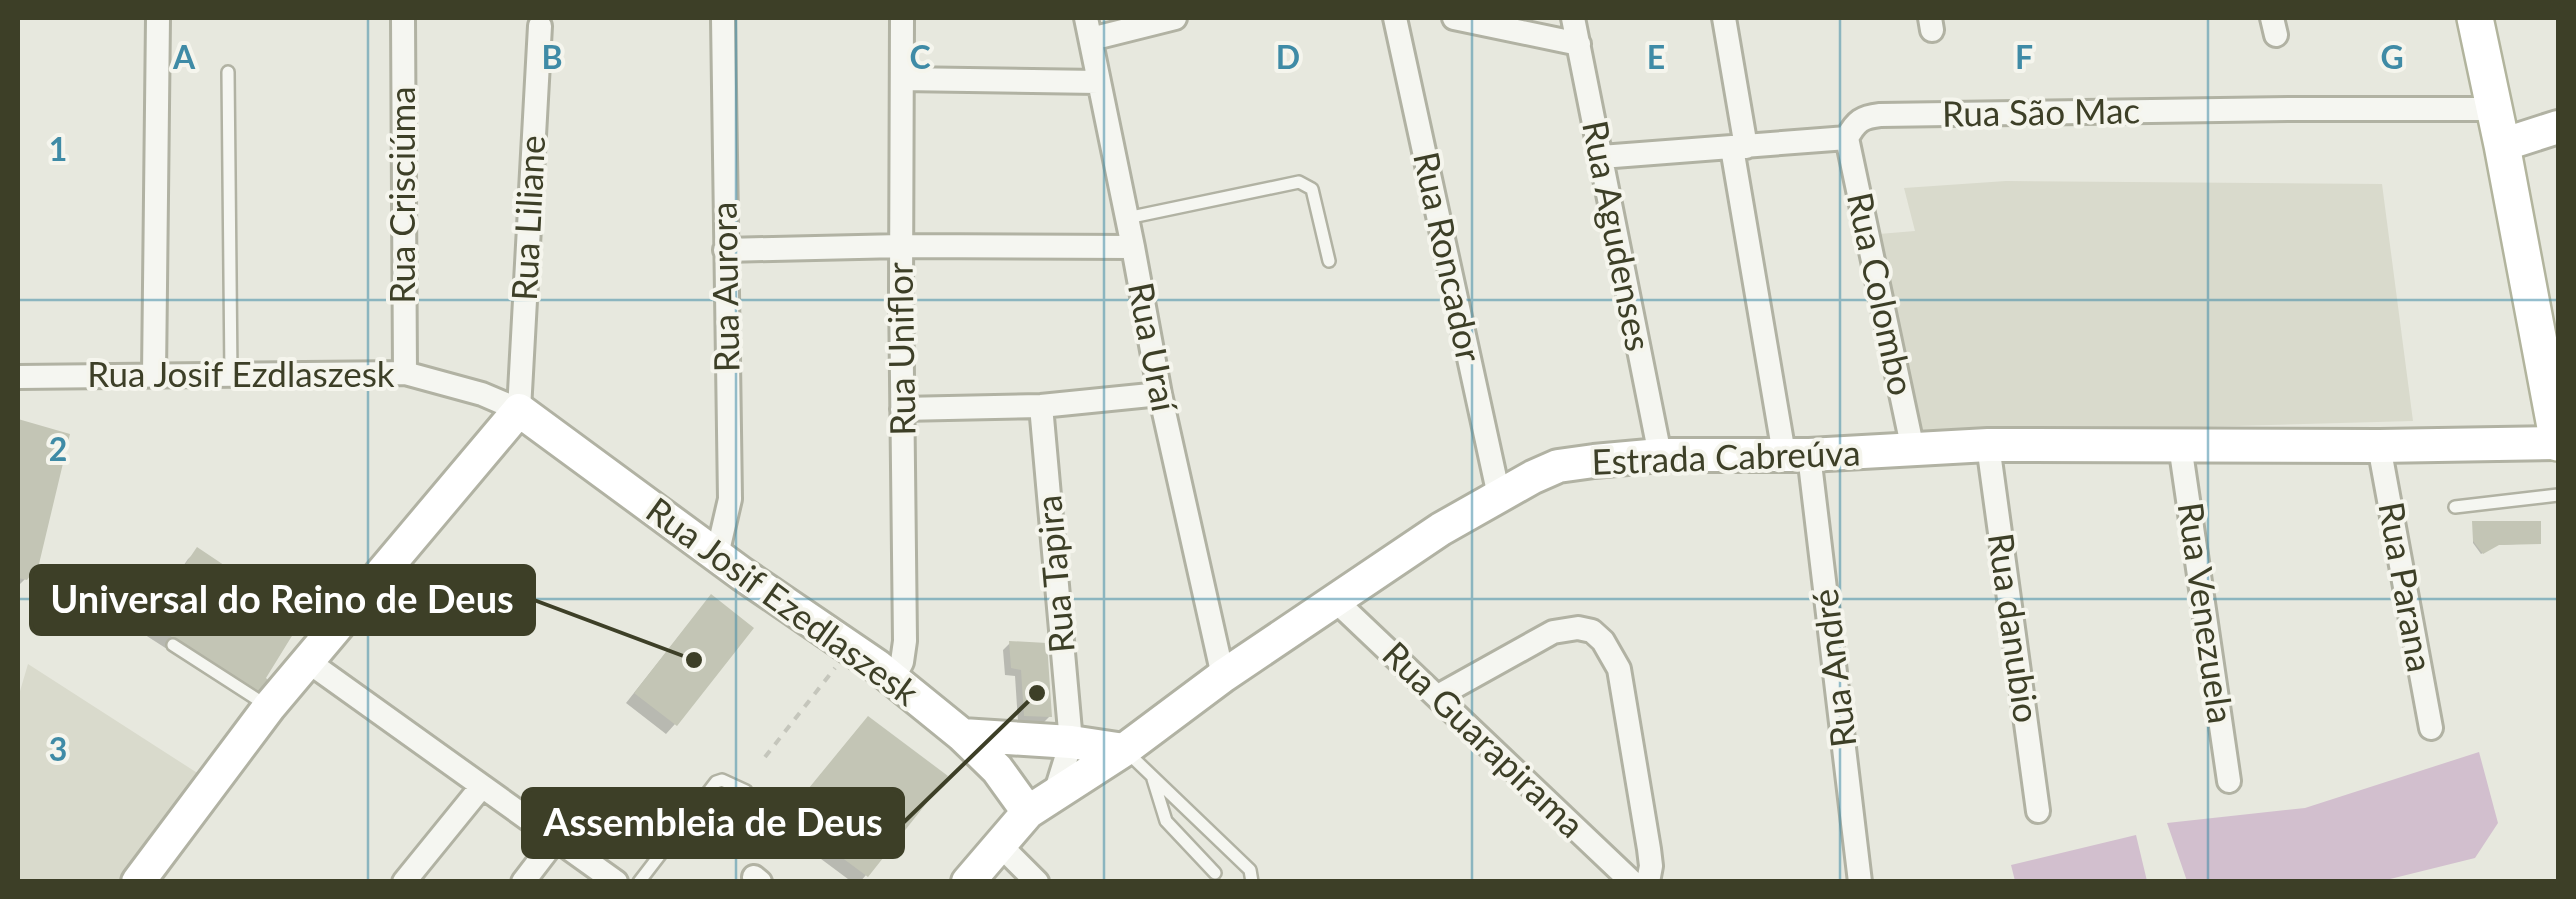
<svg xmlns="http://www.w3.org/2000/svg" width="2576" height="899" font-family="Lato,sans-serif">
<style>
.built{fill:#d9dacc}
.green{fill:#d2bfce}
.shadow{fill:#0003}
.building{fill:#c3c5b5}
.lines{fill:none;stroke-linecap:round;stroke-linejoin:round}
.lane-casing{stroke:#b1b2a3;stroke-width:16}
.street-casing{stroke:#b1b2a3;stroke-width:28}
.secondary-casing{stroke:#b1b2a3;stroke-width:38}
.primary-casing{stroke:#b2b49d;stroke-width:40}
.path{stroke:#c5c6bc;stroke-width:4;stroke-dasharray:8 8;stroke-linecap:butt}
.lane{stroke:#f5f6f1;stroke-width:11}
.street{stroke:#f5f6f1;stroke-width:22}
.secondary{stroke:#fff;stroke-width:32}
.primary{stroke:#fff;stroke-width:35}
.grid{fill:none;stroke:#3f8ba6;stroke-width:2.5;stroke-opacity:0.55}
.labels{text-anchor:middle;stroke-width:8;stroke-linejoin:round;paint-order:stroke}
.street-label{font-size:35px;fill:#3d3f27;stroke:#f5f5ed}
.grid-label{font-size:32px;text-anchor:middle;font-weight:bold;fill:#3f8ba6;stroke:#f5f5ed;stroke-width:8;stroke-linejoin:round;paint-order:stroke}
.leader{fill:none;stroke:#3d3f27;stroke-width:4}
.callout-dot{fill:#3d3f27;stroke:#f5f5ed;stroke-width:4}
.callout{fill:#3d3f27;stroke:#3d3f27;stroke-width:4}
.callout-label{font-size:38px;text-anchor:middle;font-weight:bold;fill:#fff}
</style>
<rect width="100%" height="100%" fill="#e7e8de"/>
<!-- built -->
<path class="built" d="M 2006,181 L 2382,184 L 2413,421 L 1921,435 L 1879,234 L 1915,231 L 1904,188 Z
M 28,664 L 202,776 L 118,881 L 18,882 L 18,698 Z"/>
<!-- green -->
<path class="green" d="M 2479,752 L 2498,823 L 2475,858 L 2382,881 L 2187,881 L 2167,823 L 2305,808 Z
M 2136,835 L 2147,881 L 2015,881 L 2011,865 Z"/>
<!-- shadow -->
<path class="shadow" d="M 18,422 L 67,436 L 25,579 L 18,586 Z
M 2473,524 L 2539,543 L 2496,545 L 2481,554 L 2473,543 Z
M 198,550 L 262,679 L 260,693 L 251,703 L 139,631 L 188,559 Z
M 702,607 L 675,724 L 666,734 L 626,703 Z
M 1010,643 L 1050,716 L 1043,723 L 1018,722 L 1015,676 L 1005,675 L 1003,650 Z
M 858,729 L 866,875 L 860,882 L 852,882 L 778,827 Z"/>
<!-- building -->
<path class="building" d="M 18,419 L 70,434 L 39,564 L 27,580 L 18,578 Z
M 2472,521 L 2541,521 L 2541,544 L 2499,545 L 2483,554 L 2473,541 Z
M 197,547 L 303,618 L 266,678 L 271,683 L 262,695 L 147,621 Z
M 711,594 L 754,628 L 677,726 L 634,693 Z
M 1009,641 L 1047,643 L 1052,717 L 1024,716 L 1021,670 L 1011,668 Z
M 868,716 L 948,776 L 868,877 L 786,816 Z"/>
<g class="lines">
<defs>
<path id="lane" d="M 228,72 L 231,376
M 1127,218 L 1299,182 L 1312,189 L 1329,261
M 2455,507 L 2558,495
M 173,645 L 266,705
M 1128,753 L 1250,870 L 1252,882
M 1153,779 L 1166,821 L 1215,873
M 639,882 L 716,782 L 722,780 L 746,791"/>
<path id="street" d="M 403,18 L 405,373
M 1086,18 L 1133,247 L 1160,394 L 1223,676
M 1395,18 L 1499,496
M 1454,18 L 1579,44
M 1573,18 L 1660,455
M 1724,18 L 1746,147
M 1930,18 L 1932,30
M 2272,18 L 2276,35
M 1091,39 L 1175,18
M 902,79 L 1098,82
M 1847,138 L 1913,450
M 1732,148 L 1784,454
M 1601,157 L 1847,138 C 1856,121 1862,117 1880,115 L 2291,109 L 2493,109
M 725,250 L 901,246 L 1133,247
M 154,375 L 158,18
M 18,377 L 405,373 L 482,394 L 519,410 L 540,26
M 1041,406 L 1071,742 L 1054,797
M 902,409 L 1041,406 L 1160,394
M 1988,445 L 2038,811
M 2180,445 L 2229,781
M 2379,446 L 2431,728
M 1809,455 L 1860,882
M 717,555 L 730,499 L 723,18
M 1336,601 L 1632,882
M 306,660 L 616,882
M 893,679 L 902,662 L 905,641 L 901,291 L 902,18
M 1438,696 L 1553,632 L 1578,628 L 1592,631 L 1603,641 L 1619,669 L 1649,849 L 1651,866 L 1648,882
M 999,844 L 1037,882
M 754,877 L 760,882
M 404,882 L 482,786
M 523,882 L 556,839"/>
<path id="secondary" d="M 2502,145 L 2558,127
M 962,735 L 1071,742 L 1124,750
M 138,882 L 269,707 L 519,410 L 742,574 L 877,666 L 962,735 L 997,769 L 1028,812
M 968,882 L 1028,812 L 1124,750 L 1223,676 L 1441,529 L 1533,477 L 1558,466 L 1594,461 L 1660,455 L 1809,455 L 1988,445 L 2379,446 L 2558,443"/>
<path id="primary" d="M 2475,18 L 2502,145 L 2558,443"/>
</defs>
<!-- lane casing -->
<use href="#lane" class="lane-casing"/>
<!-- street casing -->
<use href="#street" class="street-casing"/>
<!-- secondary casing -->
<use href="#secondary" class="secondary-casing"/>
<!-- primary casing -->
<use href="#primary" class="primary-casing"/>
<!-- path -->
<path class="path" d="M 765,757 L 835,668"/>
<!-- lane -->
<use href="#lane" class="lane"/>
<!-- street -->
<use href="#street" class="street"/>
<!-- secondary -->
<use href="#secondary" class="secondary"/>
<!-- primary -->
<use href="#primary" class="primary"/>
</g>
<!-- grid -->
<path class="grid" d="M 368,18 L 368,882M 736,18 L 736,882M 1104,18 L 1104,882M 1472,18 L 1472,882M 1840,18 L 1840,882M 2208,18 L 2208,882M 18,300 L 2558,300M 18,599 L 2558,599"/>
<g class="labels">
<!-- street labels -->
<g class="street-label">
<text transform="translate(2041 113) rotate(-1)" y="12">Rua São Mac</text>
<text transform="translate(403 195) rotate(-90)" y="12">Rua Crisciúma</text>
<text transform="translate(529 218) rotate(-87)" y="12">Rua Liliane</text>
<text transform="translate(1616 236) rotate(79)" y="12">Rua Agudenses</text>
<text transform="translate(1447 257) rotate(78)" y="12">Rua Roncador</text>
<text transform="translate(726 287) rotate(-91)" y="12">Rua Aurora</text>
<text transform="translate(1880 294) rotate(78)" y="12">Rua Colombo</text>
<text transform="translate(1152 347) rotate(79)" y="12">Rua Uraí</text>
<text transform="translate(902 349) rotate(-91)" y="12">Rua Uniflor</text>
<text x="241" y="387">Rua Josif Ezdlaszesk</text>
<text transform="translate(1726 458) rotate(-2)" y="12">Estrada Cabreúva</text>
<text transform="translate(1056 574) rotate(-95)" y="12">Rua Tapira</text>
<text transform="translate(2405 587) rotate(80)" y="12">Rua Parana</text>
<text transform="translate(782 602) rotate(36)" y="12">Rua Josif Ezedlaszesk</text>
<text transform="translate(2205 613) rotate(82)" y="12">Rua Venezuela</text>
<text transform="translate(2013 628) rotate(82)" y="12">Rua danubio</text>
<text transform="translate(1835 668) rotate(-97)" y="12">Rua André</text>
<text transform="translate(1483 740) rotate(44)" y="12">Rua Guarapirama</text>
</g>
</g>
<g class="grid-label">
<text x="184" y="69">A</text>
<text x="552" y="69">B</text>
<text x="920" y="69">C</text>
<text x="1288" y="69">D</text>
<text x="1656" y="69">E</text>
<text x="2024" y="69">F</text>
<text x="2392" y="69">G</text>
<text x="58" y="161">1</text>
<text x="58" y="461">2</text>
<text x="58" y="761">3</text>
</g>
<!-- callouts -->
<path class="leader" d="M694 660L534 600M1037 693L903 823"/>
<g class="callout-dot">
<circle cx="694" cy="660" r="10"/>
<circle cx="1037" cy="693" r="10"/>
</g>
<g class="callout">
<rect x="31" y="566" width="503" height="68" rx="10"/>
<rect x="523" y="789" width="380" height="68" rx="10"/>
</g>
<g class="callout-label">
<text x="282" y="613">Universal do Reino de Deus</text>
<text x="713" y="836">Assembleia de Deus</text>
</g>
<!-- border -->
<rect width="2576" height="899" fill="none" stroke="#3d3f27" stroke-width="40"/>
</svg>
